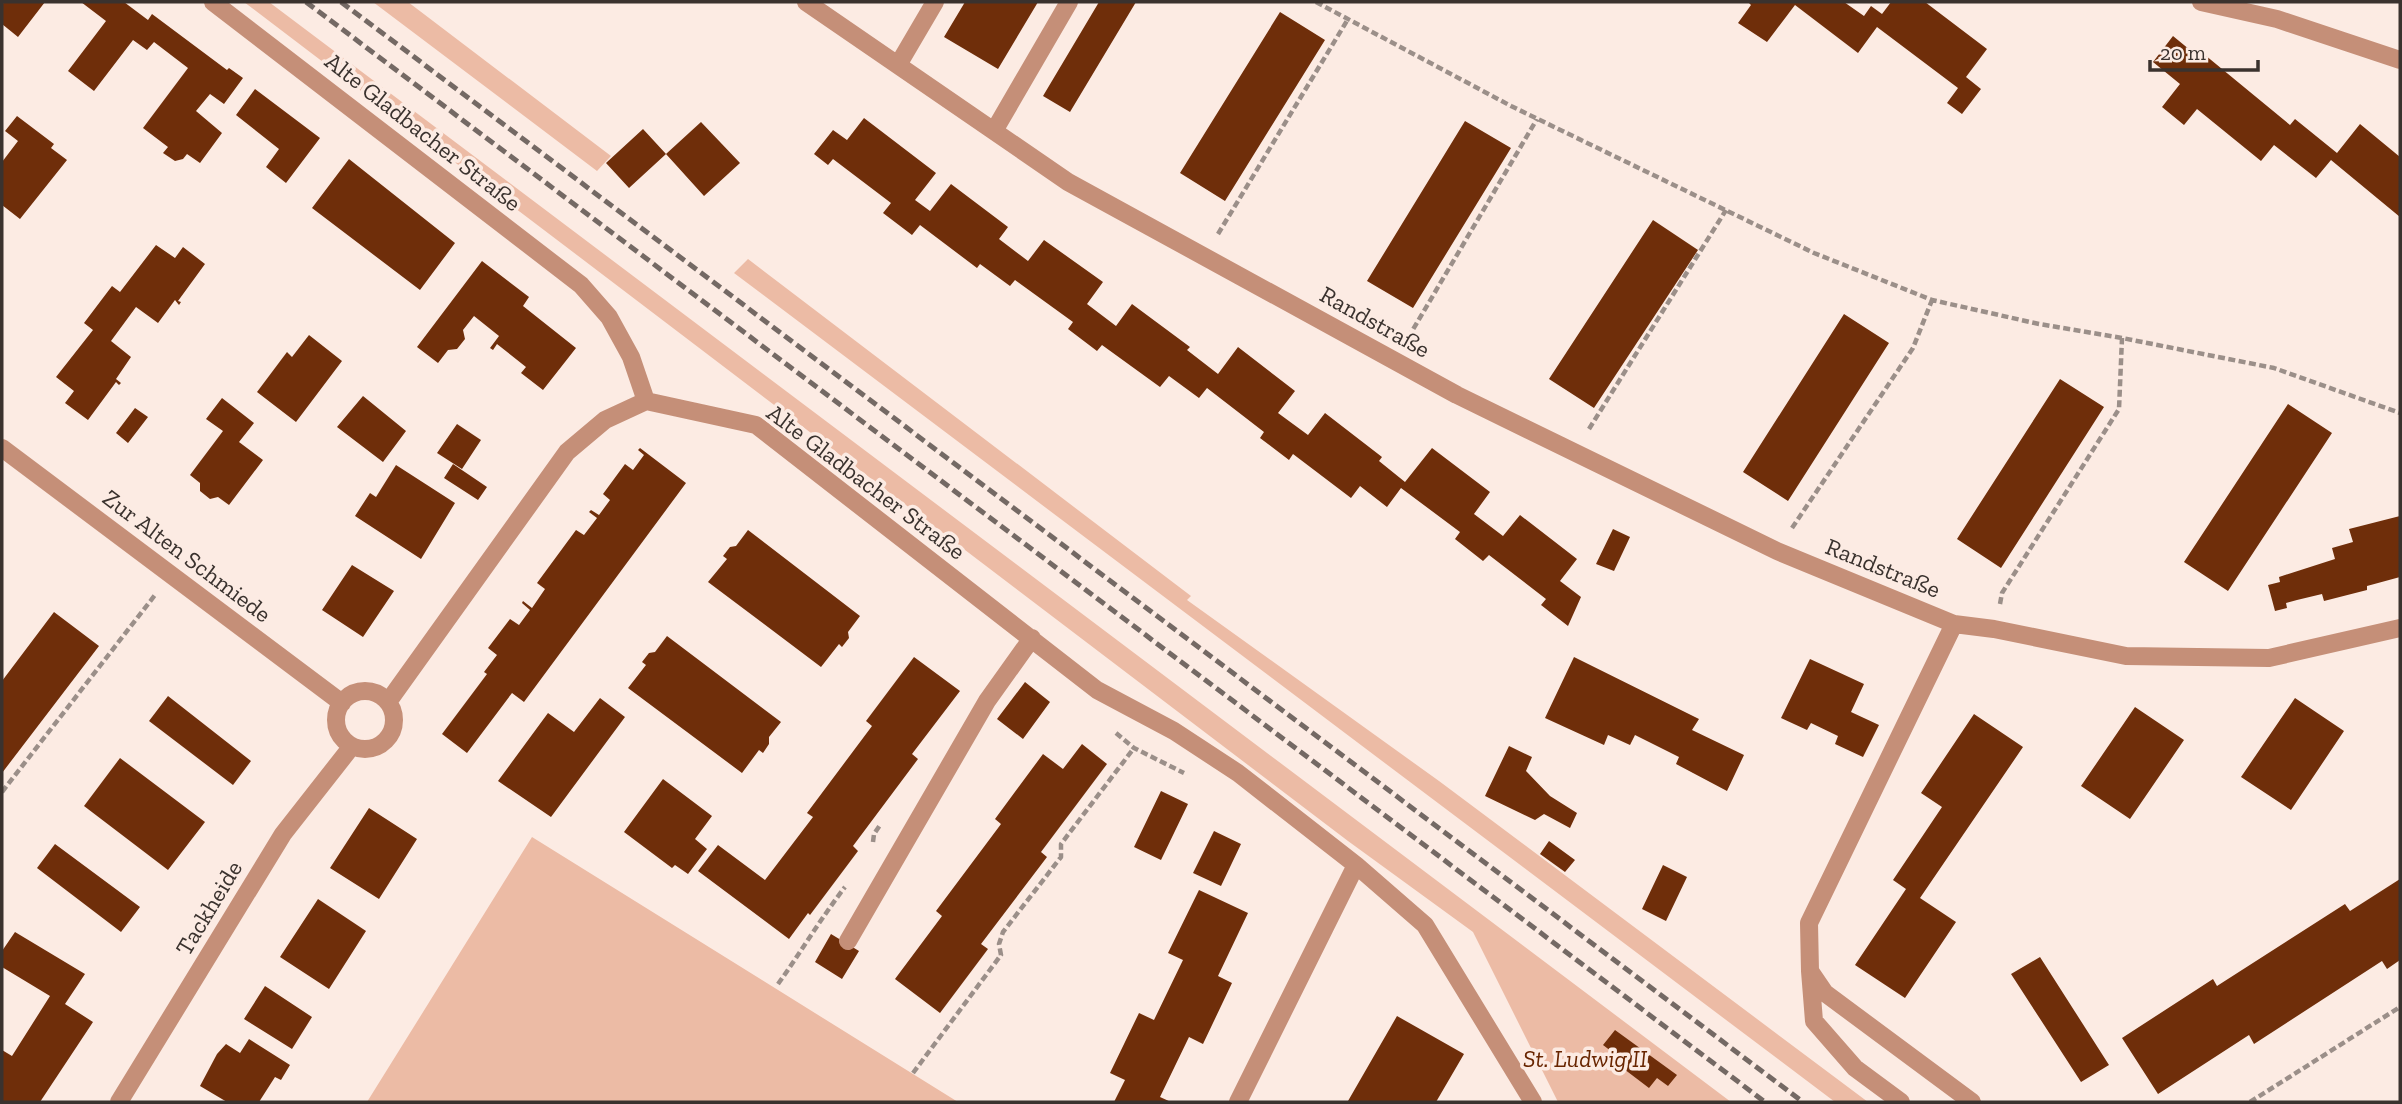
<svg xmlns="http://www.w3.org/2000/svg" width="2402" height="1104" font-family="'Zilla Slab',serif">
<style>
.green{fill:#ecbba5}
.building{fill:#6f2e0a}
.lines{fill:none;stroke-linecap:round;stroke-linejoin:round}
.path{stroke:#9b8f89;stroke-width:4.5;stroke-dasharray:7 3.5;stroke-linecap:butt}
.minor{stroke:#c58f78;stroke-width:18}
.rail{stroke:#746964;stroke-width:5;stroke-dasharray:10 5;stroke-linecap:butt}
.labels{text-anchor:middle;stroke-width:7;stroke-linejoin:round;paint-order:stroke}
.street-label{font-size:24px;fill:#3a322e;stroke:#fcebe3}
.park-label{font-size:24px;font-style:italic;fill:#682500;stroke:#fcebe3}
</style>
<rect width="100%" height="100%" fill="#fcebe3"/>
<!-- green -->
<path class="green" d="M 244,2 L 269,2 L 1731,1102 L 1558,1102 L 1473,932 L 1348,841 Z
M 373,2 L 408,2 L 611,156 L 597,171 Z
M 748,259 L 1191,596 L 1187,600 L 1439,781 L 1868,1102 L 1835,1102 L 734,273 Z
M 532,837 L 958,1102 L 367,1102 Z"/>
<!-- building -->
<path class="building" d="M 4,2 L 45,2 L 18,37 L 2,24 L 2,5 Z
M 81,2 L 124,2 L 148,20 L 152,14 L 227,70 L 229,68 L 243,78 L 224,104 L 210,94 L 196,111 L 222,133 L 200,163 L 187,154 L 183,159 L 175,161 L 163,153 L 168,147 L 143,128 L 188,68 L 154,42 L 147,50 L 133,40 L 94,91 L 68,71 L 106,21 Z
M 965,2 L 1038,2 L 998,69 L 944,37 Z
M 1099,2 L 1136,2 L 1070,112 L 1043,96 Z
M 1748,2 L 1844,2 L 1864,16 L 1871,6 L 1882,14 L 1891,2 L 1925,2 L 1987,49 L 1966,77 L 1981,89 L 1962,114 L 1947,103 L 1958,88 L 1877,27 L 1858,53 L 1795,5 L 1767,42 L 1738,23 L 1751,5 Z
M 1280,12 L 1325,40 L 1225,201 L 1180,173 Z
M 2173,36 L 2201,59 L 2205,55 L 2290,125 L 2295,119 L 2337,153 L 2360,124 L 2400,157 L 2400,217 L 2331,160 L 2316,178 L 2274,145 L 2261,161 L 2197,109 L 2184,125 L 2162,107 L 2180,84 L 2153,62 Z
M 255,89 L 320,138 L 286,183 L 266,167 L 279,149 L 236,115 Z
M 17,116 L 54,144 L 51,148 L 67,160 L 20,219 L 2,205 L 2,162 L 18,141 L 5,131 Z
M 864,118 L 936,173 L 915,200 L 930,211 L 951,184 L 1008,227 L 999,239 L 1028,261 L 1044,240 L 1103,282 L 1087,304 L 1116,326 L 1132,304 L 1190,347 L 1187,350 L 1218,374 L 1238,347 L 1295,391 L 1278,413 L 1308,435 L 1325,413 L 1382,457 L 1379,461 L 1405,482 L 1432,448 L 1490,492 L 1474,514 L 1503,536 L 1520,515 L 1577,559 L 1560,581 L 1581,597 L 1568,626 L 1541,605 L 1546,599 L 1489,555 L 1483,561 L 1455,539 L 1460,532 L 1401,488 L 1387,507 L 1360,486 L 1351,498 L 1293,454 L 1289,460 L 1260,438 L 1264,432 L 1207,388 L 1199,398 L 1169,376 L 1160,387 L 1102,345 L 1097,351 L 1068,329 L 1073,322 L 1015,280 L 1010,286 L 980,264 L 977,268 L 920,225 L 912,235 L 883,213 L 891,203 L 833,159 L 828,165 L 814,154 L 833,130 L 847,140 Z
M 1465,121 L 1511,148 L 1413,308 L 1367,281 Z
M 701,122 L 740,163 L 704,196 L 666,154 Z
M 643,129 L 666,154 L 629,188 L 606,163 Z
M 349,159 L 455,243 L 420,290 L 312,208 Z
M 1653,220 L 1698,250 L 1594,408 L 1549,379 Z
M 156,245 L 175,258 L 183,247 L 205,264 L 178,301 L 181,302 L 179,305 L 175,300 L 158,323 L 136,307 L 111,341 L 131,357 L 116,379 L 121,383 L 119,385 L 116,382 L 88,420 L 65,403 L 74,391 L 56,377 L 93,330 L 84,323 L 112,286 L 120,292 Z
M 482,261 L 529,297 L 523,306 L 576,348 L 543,390 L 521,373 L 526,367 L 497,344 L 493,350 L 490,348 L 499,336 L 474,316 L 463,330 L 465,339 L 457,349 L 448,350 L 438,363 L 417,347 Z
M 1844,314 L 1889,343 L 1788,501 L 1743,472 Z
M 309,335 L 342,361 L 296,422 L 257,392 L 287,352 L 292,357 Z
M 2060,379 L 2104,407 L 2001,568 L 1957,539 Z
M 363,396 L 406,431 L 383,462 L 337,427 Z
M 222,398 L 254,423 L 239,442 L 263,460 L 229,505 L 218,497 L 210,499 L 200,491 L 200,483 L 190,475 L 223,431 L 206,419 Z
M 2288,404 L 2332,433 L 2228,591 L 2184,562 Z
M 135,408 L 148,417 L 128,443 L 116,433 Z
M 457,424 L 481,440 L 462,469 L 437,453 Z
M 640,448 L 686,483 L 524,702 L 512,693 L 467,753 L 442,734 L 487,674 L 484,672 L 497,655 L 488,648 L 510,619 L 519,625 L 530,610 L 522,603 L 523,601 L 532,608 L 545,589 L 537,583 L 576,530 L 584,535 L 597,518 L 589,512 L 591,510 L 599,515 L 610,500 L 603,494 L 625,464 L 633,470 L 644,455 L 638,450 Z
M 453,464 L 487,487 L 478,500 L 444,478 Z
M 396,465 L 455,503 L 421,559 L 355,516 L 370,493 L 376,497 Z
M 2400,516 L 2400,577 L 2367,586 L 2367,590 L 2324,601 L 2322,594 L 2297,600 L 2286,603 L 2287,608 L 2275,611 L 2268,585 L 2280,582 L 2279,577 L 2335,559 L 2332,548 L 2353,542 L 2349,529 Z
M 1613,529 L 1630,537 L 1614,571 L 1596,564 Z
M 748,530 L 860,616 L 848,632 L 849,638 L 842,647 L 839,644 L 821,667 L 708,582 L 727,559 L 723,556 L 730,547 L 736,546 Z
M 352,565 L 394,591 L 363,637 L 322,610 Z
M 54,612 L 99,646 L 2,773 L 2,681 Z
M 667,636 L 781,722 L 769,737 L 769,744 L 763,753 L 759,750 L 742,773 L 628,688 L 646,665 L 642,662 L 649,653 L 655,652 Z
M 914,657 L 960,691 L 912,754 L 918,759 L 853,846 L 858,851 L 810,915 L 808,913 L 789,939 L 698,871 L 718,845 L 765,880 L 813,817 L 807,813 L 872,726 L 866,721 Z
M 1574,657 L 1699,719 L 1692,730 L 1744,755 L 1727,791 L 1676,764 L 1679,757 L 1635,735 L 1630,745 L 1608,735 L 1604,745 L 1545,718 Z
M 1810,659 L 1864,684 L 1851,712 L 1879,725 L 1863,757 L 1835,744 L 1838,736 L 1811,723 L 1807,730 L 1781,718 Z
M 1025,682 L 1050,702 L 1023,739 L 997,719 Z
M 168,696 L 251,761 L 233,785 L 149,721 Z
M 600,698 L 625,717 L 551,817 L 498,781 L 548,713 L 574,732 Z
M 2295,698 L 2344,731 L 2291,810 L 2241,777 Z
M 2135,707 L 2184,740 L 2130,819 L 2081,786 Z
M 1974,714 L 2023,747 L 1920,898 L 1956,922 L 1905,998 L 1855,965 L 1906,889 L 1893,880 L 1942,807 L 1921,793 Z
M 1082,744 L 1107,764 L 1041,852 L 1047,857 L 981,944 L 988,949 L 940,1013 L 895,979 L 942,916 L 936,911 L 1001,824 L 995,819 L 1043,754 L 1063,769 Z
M 1509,746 L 1532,757 L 1526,771 L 1550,796 L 1577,813 L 1570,828 L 1544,814 L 1535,820 L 1485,796 Z
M 120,758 L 205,822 L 168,870 L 84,806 Z
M 663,779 L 712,816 L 695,839 L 707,849 L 688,874 L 675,865 L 672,868 L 624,832 Z
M 1161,791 L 1188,804 L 1161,860 L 1134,847 Z
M 369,808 L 417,839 L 379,899 L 330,868 Z
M 1214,831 L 1241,844 L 1221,886 L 1193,873 Z
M 1549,841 L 1575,860 L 1565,872 L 1540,854 Z
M 55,844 L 140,907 L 121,932 L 37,868 Z
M 1663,865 L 1687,877 L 1666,921 L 1642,909 Z
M 2400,879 L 2400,960 L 2387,969 L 2382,961 L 2254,1044 L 2249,1035 L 2158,1094 L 2122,1038 L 2213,979 L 2217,986 L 2345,904 L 2350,911 Z
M 1199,890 L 1248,913 L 1218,976 L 1232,983 L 1203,1044 L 1189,1037 L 1160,1097 L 1171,1102 L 1114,1102 L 1125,1080 L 1110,1073 L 1139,1013 L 1154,1020 L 1183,960 L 1168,953 Z
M 318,899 L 366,931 L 329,989 L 280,957 Z
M 15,932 L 85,974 L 65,1004 L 93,1022 L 40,1102 L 2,1102 L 2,1050 L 12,1056 L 50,996 L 2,967 L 2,951 Z
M 831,934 L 859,951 L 842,979 L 815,962 Z
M 2040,957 L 2109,1065 L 2081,1082 L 2011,974 Z
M 265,986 L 312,1017 L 292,1049 L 244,1019 Z
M 1397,1016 L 1464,1054 L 1436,1102 L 1351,1102 L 1348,1101 Z
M 1615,1030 L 1677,1075 L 1668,1086 L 1657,1078 L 1649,1088 L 1624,1069 L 1628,1064 L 1603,1045 Z
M 249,1039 L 290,1065 L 281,1080 L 275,1077 L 259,1102 L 227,1102 L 200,1086 L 217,1054 L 226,1044 L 240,1053 Z"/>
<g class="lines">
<!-- path -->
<path class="path" d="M 1316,2 L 1511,106 L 1814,253 L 1932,300 L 2039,324 L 2122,338 L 2274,368 L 2400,413
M 1218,234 L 1348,19
M 1408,338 L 1537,119
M 1589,429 L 1726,210
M 1792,528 L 1913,348 L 1932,300
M 2000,604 L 2002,593 L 2119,409 L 2122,338
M 1116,733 L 1134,748 L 1184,773
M 2,792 L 155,595
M 873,842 L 874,834 L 880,825
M 778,984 C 801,952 821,918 845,887
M 913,1073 L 1001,955 L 999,944 L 1003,932 L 1061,857 L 1061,844 L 1134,748
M 2250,1102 L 2400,1007"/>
<!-- minor -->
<path class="minor" d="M 213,2 L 581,285 L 609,317 L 631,357 L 646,401
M 806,2 L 1068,182 L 1457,395 L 1777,551 L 1954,624 L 1994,629 L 2126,656 L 2269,658 L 2400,628
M 2201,2 L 2277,19 L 2400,60
M 898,65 L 935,2
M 994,131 L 1069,2
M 646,401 L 756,425 L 1097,690 L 1174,731 L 1238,773 L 1356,865 L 1425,925 L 1533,1102
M 2,448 L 342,703
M 1954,624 L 1809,923 L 1810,971 L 1825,993 L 1972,1102
M336 720a29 29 0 1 1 58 0a29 29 0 1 1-58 0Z
M 388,702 L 567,452 L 605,420 L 646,401
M 848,941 L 987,701 L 1032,638
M 1810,971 L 1814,1021 L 1855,1068 L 1901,1102
M 119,1102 L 283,834 L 352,746
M 1238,1102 L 1356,865"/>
<!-- rail -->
<path class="rail" d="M 306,2 L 1765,1102
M 341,2 L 1803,1102"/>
</g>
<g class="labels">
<!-- street labels -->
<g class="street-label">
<text transform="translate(423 132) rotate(38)" y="8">Alte Gladbacher Straße</text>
<text transform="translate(1375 322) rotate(29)" y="8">Randstraße</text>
<text transform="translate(866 482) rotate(37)" y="8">Alte Gladbacher Straße</text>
<text transform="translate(187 556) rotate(37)" y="8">Zur Alten Schmiede</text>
<text transform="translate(1883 568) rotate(22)" y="8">Randstraße</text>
<text transform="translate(209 908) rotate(-59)" y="8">Tackheide</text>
</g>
<!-- park labels -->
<g class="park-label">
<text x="1585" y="1067">St. Ludwig II</text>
</g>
</g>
<!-- border -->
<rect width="2402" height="1104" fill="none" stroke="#3a322e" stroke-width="7"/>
<!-- scale -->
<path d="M2150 60v10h108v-10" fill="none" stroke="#3a322e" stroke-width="3.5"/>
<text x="2160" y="60" font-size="21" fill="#3a322e" stroke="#fcebe3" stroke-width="5" paint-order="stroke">20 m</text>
</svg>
